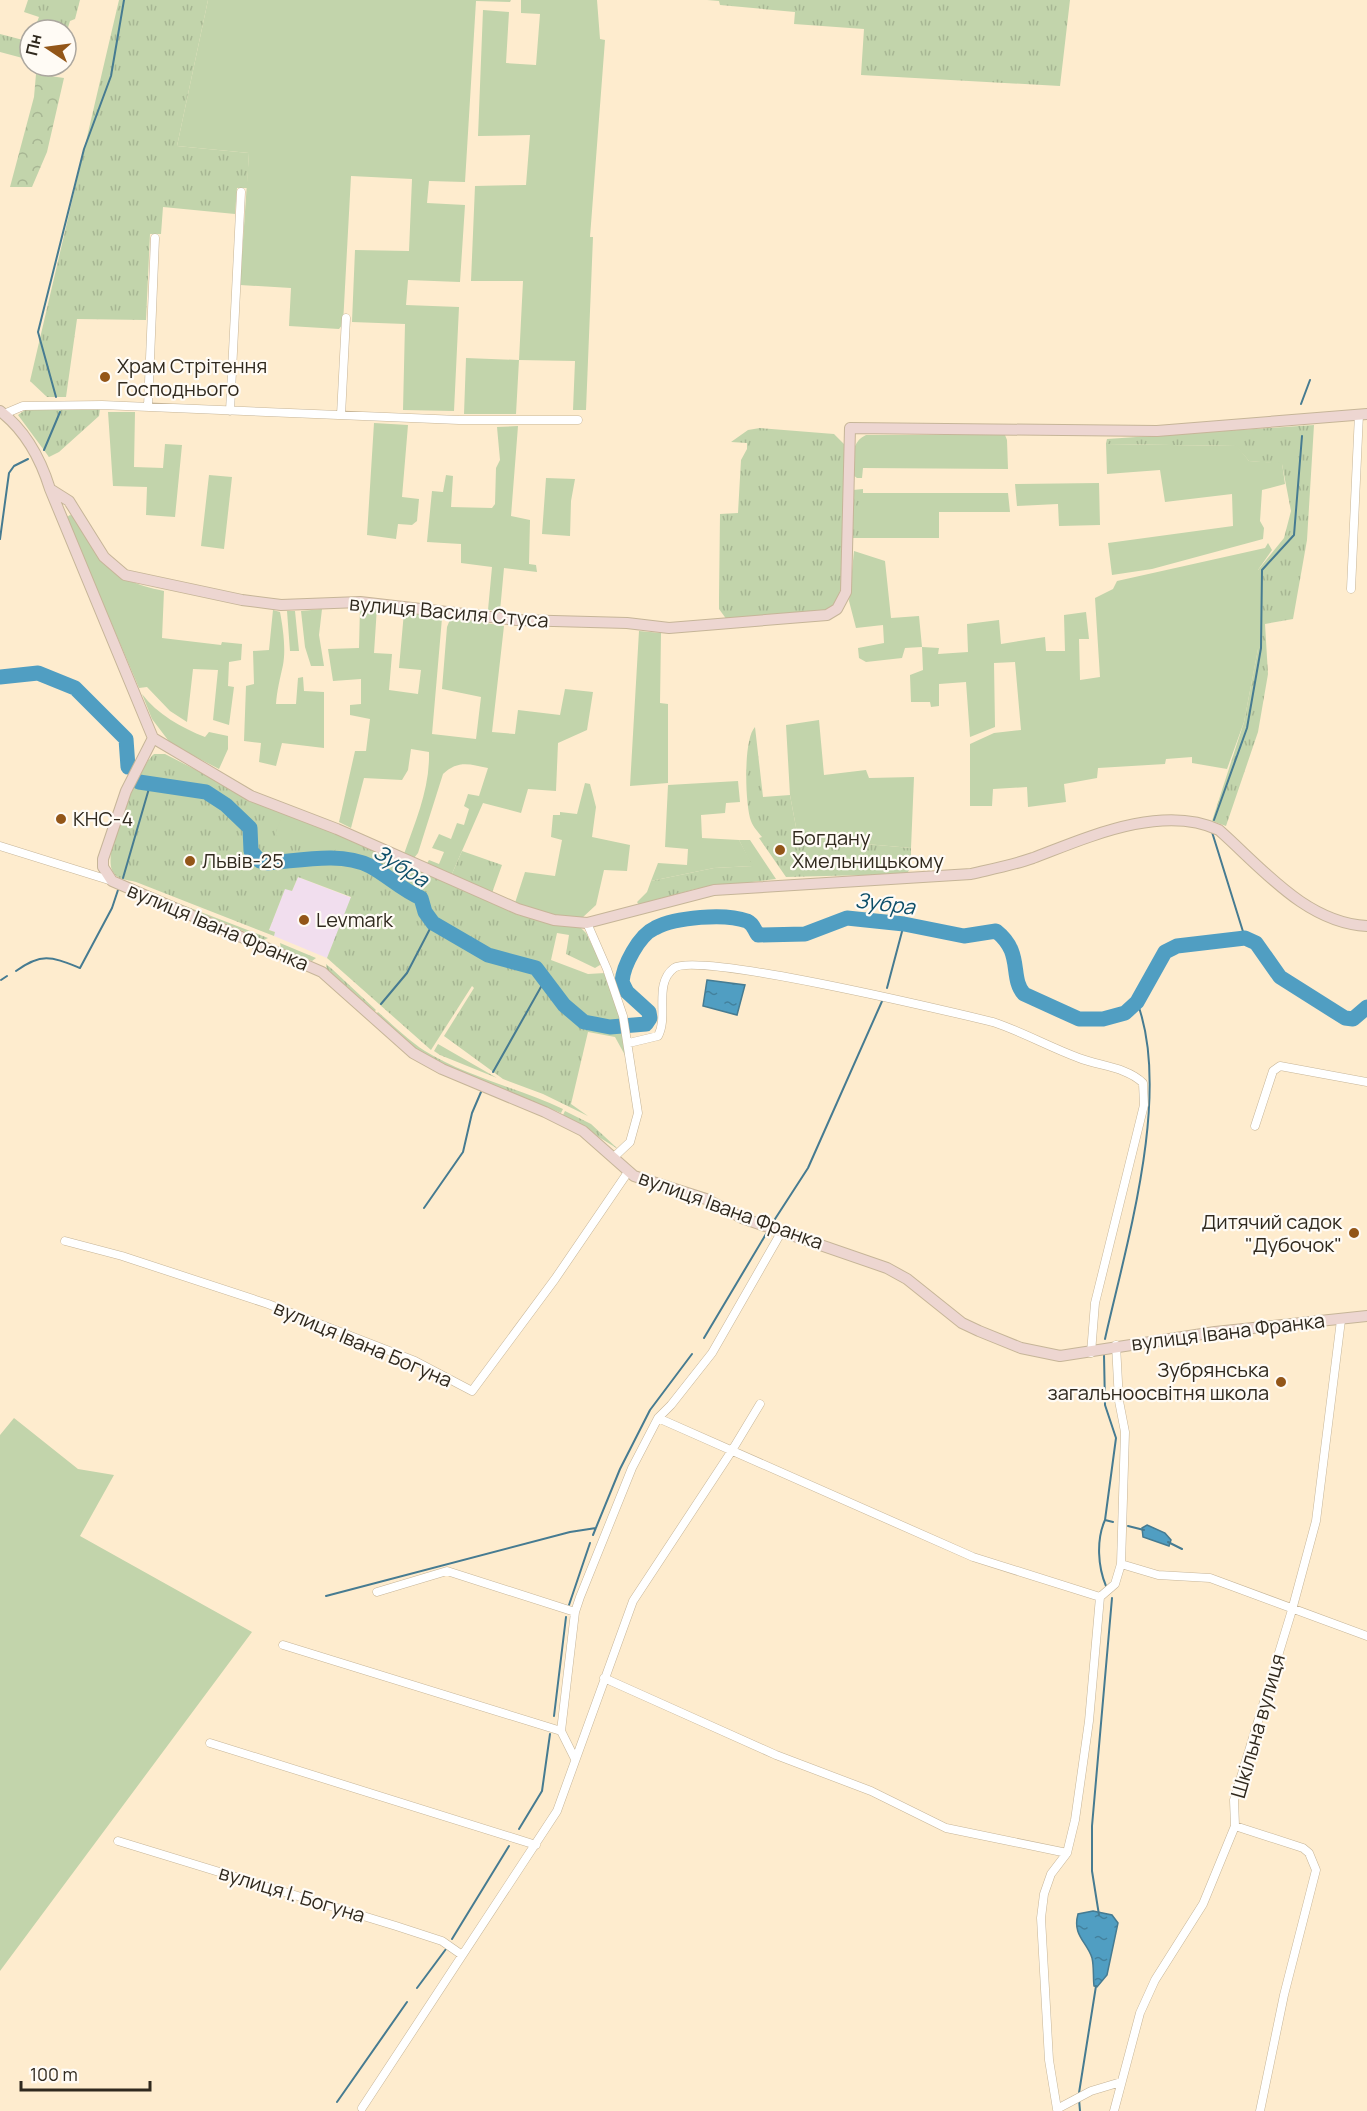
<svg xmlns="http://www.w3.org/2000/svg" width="1367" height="2111" font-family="Manrope,sans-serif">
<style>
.commercial{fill:#f1deee}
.grass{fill:url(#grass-tufts)}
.forest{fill:url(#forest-crowns)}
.green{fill:#c2d4ab}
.water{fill:url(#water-ripples);stroke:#467b91;stroke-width:1.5}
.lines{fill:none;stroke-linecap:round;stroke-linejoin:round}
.stream{stroke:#467b91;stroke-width:2}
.river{stroke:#509ec2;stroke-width:15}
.street-casing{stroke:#c6b598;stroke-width:9}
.secondary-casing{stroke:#c6b598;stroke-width:12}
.street{stroke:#fff;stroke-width:8}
.secondary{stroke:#edd6d1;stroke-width:10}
.poi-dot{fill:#935618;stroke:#fffbf5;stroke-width:2}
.labels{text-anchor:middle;stroke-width:4.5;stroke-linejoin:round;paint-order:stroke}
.poi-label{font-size:20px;fill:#30291e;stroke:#fffbf5;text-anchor:start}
.street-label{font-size:20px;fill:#30291e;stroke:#fffbf5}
.water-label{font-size:21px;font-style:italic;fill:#0e4f69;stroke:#fffbf5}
</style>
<defs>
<pattern id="grass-tufts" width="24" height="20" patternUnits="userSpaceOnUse" patternTransform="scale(1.5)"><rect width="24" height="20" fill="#c2d4ab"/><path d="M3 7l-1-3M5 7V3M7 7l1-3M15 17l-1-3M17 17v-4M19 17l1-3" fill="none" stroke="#a7b693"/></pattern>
<pattern id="forest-crowns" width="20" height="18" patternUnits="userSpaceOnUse" patternTransform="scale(1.5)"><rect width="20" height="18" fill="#c2d4ab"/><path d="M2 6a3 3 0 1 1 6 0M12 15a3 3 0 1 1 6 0" fill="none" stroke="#a7b693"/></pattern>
<pattern id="water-ripples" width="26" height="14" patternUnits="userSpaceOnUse" patternTransform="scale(1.5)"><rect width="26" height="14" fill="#509ec2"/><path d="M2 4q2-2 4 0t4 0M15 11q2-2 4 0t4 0" fill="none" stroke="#43819d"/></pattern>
</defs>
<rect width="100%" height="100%" fill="#feecce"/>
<!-- commercial -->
<path class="commercial" d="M 298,877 L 352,898 L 327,958 L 274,936 L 275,932 L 269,930 L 285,888 L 292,891 Z"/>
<!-- grass -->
<path class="grass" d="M 28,0 L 80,0 L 75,19 L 70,21 L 66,34 L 66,30 L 34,30 L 39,17 L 24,12 Z
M 119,0 L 208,0 L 177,146 L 249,153 L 247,188 L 237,188 L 235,214 L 163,207 L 161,234 L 150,234 L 146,320 L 77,319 L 66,397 L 47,397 L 30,381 Z
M 707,0 L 1070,0 L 1060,86 L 861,75 L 864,29 L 794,24 L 795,12 L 720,5 L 719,1 Z
M 0,34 L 23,40 L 24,36 L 30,37 L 30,60 L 0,52 Z
M 100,409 L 99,416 L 59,452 L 49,457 L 18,415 L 25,410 Z
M 1314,425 L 1307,540 L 1293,619 L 1265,624 L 1268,674 L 1258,732 L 1226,826 L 1212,821 L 1244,722 L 1258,649 L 1258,570 L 1284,538 L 1291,511 L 1282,464 L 1249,461 L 1236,446 L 1106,444 L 1107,439 Z
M 760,428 L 834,434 L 845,445 L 842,586 L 834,606 L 826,610 L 727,620 L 719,609 L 719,598 L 720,514 L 738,513 L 741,460 L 747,449 L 747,443 L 731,442 L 748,430 Z
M 863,489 L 863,538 L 852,538 L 853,490 Z
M 755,727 L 763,797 L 790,795 L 798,838 L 911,848 L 911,866 L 907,874 L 786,877 L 759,838 L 762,837 C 759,833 753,827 751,821 C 745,805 743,739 755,727 Z
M 154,754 L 165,754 L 239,792 L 346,837 L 518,915 L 580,927 L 586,933 L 601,963 L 600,965 L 595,968 L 566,954 L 569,935 L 557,933 L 551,960 L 588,974 L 605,973 L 624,1029 L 626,1057 L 615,1037 L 588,1032 L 571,1104 L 588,1116 L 543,1094 L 503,1079 L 444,1036 L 474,988 L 472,986 L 431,1050 L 327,958 L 351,897 L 298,877 L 292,891 L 285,889 L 269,930 L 275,932 L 274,936 L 136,882 C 126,879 117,881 112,870 C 103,850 137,769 154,754 Z
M 739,840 L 750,840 L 776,879 L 695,889 L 639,905 L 637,902 L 647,892 L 651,881 L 714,868 L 752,866 Z
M 462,851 L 502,865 L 492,893 L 451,876 Z
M 167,899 L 268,938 L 264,940 Z
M 280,943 L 316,958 L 312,961 L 281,948 Z
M 326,964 L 332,969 L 376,1010 L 372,1014 L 368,1006 L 327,971 Z
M 378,1012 C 393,1025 408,1040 425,1051 C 467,1077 519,1088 563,1109 L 561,1113 L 439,1063 L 423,1054 L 374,1016 Z
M 438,1044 L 497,1078 L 440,1055 L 434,1051 Z
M 565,1111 L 591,1124 L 618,1149 L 563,1115 Z"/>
<!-- forest -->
<path class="forest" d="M 36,74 L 64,78 L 47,152 L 32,187 L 10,187 L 34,97 Z"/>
<!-- green -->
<path class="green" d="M 208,0 L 511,0 L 510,2 L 476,1 L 465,182 L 429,181 L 427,203 L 465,205 L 460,282 L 408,280 L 406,305 L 459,307 L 454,411 L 403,410 L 405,324 L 352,322 L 355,250 L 409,251 L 412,179 L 351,176 L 343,324 L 339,329 L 289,326 L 291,288 L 240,285 L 249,153 L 177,146 Z
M 521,0 L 597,0 L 600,39 L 605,40 L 590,237 L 593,237 L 586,410 L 573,410 L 575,361 L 519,360 L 516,414 L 464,414 L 466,358 L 519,360 L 523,281 L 471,281 L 475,186 L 526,185 L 530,135 L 478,136 L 483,10 L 509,12 L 506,63 L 536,65 L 540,14 L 521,13 Z
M 108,412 L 135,412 L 134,467 L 163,468 L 165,444 L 182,445 L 175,517 L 146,515 L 147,487 L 113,486 Z
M 374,423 L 408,425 L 402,497 L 419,499 L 417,521 L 412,525 L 398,524 L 396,539 L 367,535 Z
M 518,426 L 511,516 L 530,520 L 529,564 L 536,565 L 537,572 L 504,568 L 500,611 L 488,610 L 492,567 L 461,563 L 461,544 L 427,542 L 432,491 L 443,492 L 446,475 L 453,476 L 451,507 L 492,508 L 495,504 L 496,468 L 500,460 L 497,427 Z
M 866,435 L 1005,435 L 1007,440 L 1008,469 L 863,468 L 862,478 L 857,478 L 853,475 C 853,460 850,442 866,435 Z
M 1106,444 L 1237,446 L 1249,461 L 1282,463 L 1285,484 L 1262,490 L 1260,521 L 1264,528 L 1263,539 L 1152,569 L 1112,575 L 1108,543 L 1233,526 L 1232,494 L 1165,502 L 1160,470 L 1107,474 Z
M 209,475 L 232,477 L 224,549 L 201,546 Z
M 546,478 L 575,479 L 571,501 L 570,536 L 542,534 Z
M 1099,483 L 1100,525 L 1059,526 L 1058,504 L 1017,506 L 1015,484 Z
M 863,493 L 1008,493 L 1010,512 L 939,512 L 939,538 L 863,538 Z
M 70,515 L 74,516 C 103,562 107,579 164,591 L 162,638 L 221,645 L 222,642 L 242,644 L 241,660 L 229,662 L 228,686 L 234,687 L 229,725 L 213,720 L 218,670 L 193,669 L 187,722 L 170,711 L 147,687 L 139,688 L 70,526 L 67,517 Z
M 1268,543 L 1272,550 L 1258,570 L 1258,649 L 1244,722 L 1227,769 L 1192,763 L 1192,757 L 1166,759 L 1165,764 L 1098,768 L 1097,778 L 1064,784 L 1066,802 L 1028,807 L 1027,787 L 993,789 L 992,806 L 970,806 L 970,744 L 994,733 L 1021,730 L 1015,662 L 994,663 L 995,727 L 970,737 L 966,682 L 939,684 L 939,706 L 931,707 L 930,702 L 911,702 L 910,675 L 923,670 L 922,647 L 905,648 L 902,658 L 866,662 L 859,658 L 858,648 L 884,643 L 883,625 L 856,628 L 849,601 L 854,551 L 885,561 L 891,618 L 919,616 L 922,647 L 939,648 L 938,654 L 968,652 L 967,624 L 999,620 L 1001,644 L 1045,637 L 1046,651 L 1065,651 L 1064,615 L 1086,612 L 1089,639 L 1079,639 L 1080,680 L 1100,677 L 1095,598 L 1113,589 L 1117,581 L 1265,548 Z
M 360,607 L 377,607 L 374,653 L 392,654 L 389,690 L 418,694 L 421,670 L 399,668 L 404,612 L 406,611 L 442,618 L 432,734 L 476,739 L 481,697 L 442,689 L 447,627 L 451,617 L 504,626 L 492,732 L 515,734 L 518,710 L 560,715 L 565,689 L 593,692 L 587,730 L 558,743 L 556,791 L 528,789 L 521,813 L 483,803 L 451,876 L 426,865 L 429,860 L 439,864 L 444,852 L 432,848 L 439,834 L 451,839 L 457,823 L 464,825 L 469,809 L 464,806 L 468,794 L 479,796 L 488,768 C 469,764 458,760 443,774 L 418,853 L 414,858 L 404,854 C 416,820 430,788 429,752 L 411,749 L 408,770 L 402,780 L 364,778 L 351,828 L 339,822 L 355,751 L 366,751 L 370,719 L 350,715 L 350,705 L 361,704 L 361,679 L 333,681 L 328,649 L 359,648 Z
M 322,609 L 319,635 L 324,666 L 311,666 L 305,647 L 301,611 Z
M 273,610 L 280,612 C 283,628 286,649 283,665 C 280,679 277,690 276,704 L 296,704 L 298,678 L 303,677 L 304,691 L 324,692 L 324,748 L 282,743 L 276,766 L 259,762 L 261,743 L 244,741 L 246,686 L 254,684 L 253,651 L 269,650 Z
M 287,611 L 295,611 L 299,651 L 290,651 Z
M 639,631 L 661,633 L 660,703 L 668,704 L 668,783 L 630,786 Z
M 142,694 C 157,714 182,728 205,737 L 209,732 L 228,736 L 228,749 L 219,769 L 171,744 L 152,719 Z
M 819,720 L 824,775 L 866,770 L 869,778 L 914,777 L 911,848 L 798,838 L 790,795 L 786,725 Z
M 738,781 L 740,802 L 726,803 L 725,813 L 701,815 L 702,838 L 739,840 L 753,866 L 714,868 L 651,881 L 658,863 L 687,865 L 688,849 L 665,847 L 668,785 Z
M 585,783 L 590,784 L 596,807 L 592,837 L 630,845 L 627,871 L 604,870 L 596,905 L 582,918 L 563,918 L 515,903 L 525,872 L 555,876 L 562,840 L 551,837 L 553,815 L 560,815 L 560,812 L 577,814 Z
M 283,813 L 346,837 L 338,849 L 320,855 L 275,835 Z
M 14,1418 L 78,1469 L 114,1475 L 80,1536 L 252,1632 L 0,1971 L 0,1435 Z"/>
<!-- water -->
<path class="water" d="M 707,980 L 745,985 L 737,1015 L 703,1006 Z
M 1147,1525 L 1165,1533 L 1171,1540 L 1169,1546 L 1143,1537 L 1142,1528 Z
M 1093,1911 L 1112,1915 L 1118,1923 L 1107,1975 L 1097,1987 L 1094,1986 C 1093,1978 1094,1966 1092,1958 C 1087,1942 1072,1935 1078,1914 Z"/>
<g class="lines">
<!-- stream -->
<path class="stream" d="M 56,397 L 38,332 L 84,149 L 111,76 L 124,0
M 1301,404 L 1310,380
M 44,450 L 60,412
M 0,539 L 9,473 L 14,466 L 28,459
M 1214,820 L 1247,728 L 1261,648 L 1262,570 L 1294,535 L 1302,436
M 1212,832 L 1245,938
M 123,878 L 150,785
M 16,971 C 42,952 52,957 80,968 L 112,908 L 118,890
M 1,980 L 7,976
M 887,988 L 904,924
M 381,1004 L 407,973 L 433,923
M 493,1072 L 546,978
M 424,1208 L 463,1152 L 472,1113 L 481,1092
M 775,1219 L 808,1168 L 883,999
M 704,1338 L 766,1234
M 1105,1339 C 1126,1245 1172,1094 1137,1002
M 1104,1355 L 1105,1405 L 1116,1438 L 1105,1520 C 1096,1540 1098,1567 1106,1586
M 1105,1520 L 1113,1522
M 1128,1526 L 1144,1530
M 593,1535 L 620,1469 L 650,1410 L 692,1354
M 1168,1542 L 1182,1549
M 326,1596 L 570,1532 L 596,1528
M 569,1605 L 590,1543
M 554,1716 L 566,1617
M 519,1829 L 542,1791 L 550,1734
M 1099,1915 L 1092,1871 L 1092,1826 L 1112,1598
M 452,1939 L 509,1846
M 417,1988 L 446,1949
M 1079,2093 L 1096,1986
M 1079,2099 L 1080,2111
M 337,2102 L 407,2002"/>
<!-- river -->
<path class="river" d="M 0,677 L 38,673 L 75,688 L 126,739 L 128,767
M 139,782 L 206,792 L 226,805 L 250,828 L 251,851 L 260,861 L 268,863 C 298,861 341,851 370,866 C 387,875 402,890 421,898 L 425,912 L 433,923 L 488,955 L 536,968 L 564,1005 L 584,1022 L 610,1027 L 646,1024 L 650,1018 L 649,1012 L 627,992 L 622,982 C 623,966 639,935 655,928 C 676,917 725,913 747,921 C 754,924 754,930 758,935 L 805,934 L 847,918 L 904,924 L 964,936 L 996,931 C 1024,953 1009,977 1024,994 L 1079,1019 L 1103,1019 L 1125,1013 L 1137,1002 L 1165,952 L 1177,946 L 1245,938 L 1256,943 L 1280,977 L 1345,1018 L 1353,1019 L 1367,1007"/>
<defs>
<path id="street" d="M 148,407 L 155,238
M 230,411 L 241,192
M 4,414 L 23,406 L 102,405 L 459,420 L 578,420
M 341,415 L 346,318
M 1351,589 L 1359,414
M 0,846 L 112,881
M 587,923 L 607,969 L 623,1016 L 638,1113 L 630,1142 L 614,1157
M 629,1043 L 658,1036 C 669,1016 653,984 674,968 C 697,951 951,1012 993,1022 C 1023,1032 1049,1047 1079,1058 C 1099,1066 1127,1067 1143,1083 L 1144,1105 L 1095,1303 L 1091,1353
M 1255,1126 L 1273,1071 L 1280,1066 L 1367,1082
M 65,1241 L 122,1256 L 268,1304 L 415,1361 L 472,1391 L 555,1279 L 628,1172
M 1116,1345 L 1119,1401 L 1125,1432 L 1121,1564 L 1115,1584 L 1100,1597 L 1089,1721 L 1075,1820 L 1067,1853 L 1051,1874 L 1044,1894 L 1041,1918 L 1049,2060 L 1057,2109 L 1091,2091 L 1121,2082
M 658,1418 L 973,1557 L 1100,1597
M 1121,1564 L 1158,1575 L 1210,1578 L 1367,1636
M 377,1592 L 447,1571 L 575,1612
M 283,1645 L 561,1731
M 604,1678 L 776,1755 L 871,1791 L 946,1828 L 1067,1853
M 210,1743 L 536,1845
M 575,1759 L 561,1731 L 575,1612 L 580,1597 L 632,1468 L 658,1418 L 671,1405 L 712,1353 L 782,1231
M 1235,1826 L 1303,1848 L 1309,1853 L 1316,1870 L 1284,1995 L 1260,2111
M 118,1841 L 396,1926 L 442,1941 L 462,1955
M 362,2108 L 557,1811 L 633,1601 L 731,1452 L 760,1404
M 1114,2111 L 1140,2013 L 1155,1980 L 1203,1904 L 1235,1826 L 1234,1800 L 1292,1610 L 1316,1521 L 1341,1320"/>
<path id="secondary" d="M 0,411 C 25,430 41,460 50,489 L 153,738 L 251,796 L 337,829 L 518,909 L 554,920 L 587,923 L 714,890 L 971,874 C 992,869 1013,865 1033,858 C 1086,838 1162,803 1219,830 C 1262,868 1306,923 1367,926
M 50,489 L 69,501 L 104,557 L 125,575 L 242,600 L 281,605 L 360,602 L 517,620 L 627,623 L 669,628 L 827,615 L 837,609 L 846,592 L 850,428 L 1157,431 L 1367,414
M 153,738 L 126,791 L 103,859 L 103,867 L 112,881 L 322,972 L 413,1053 L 442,1069 L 545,1112 L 583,1131 L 634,1176 L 706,1199 L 742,1218 L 887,1268 L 907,1279 L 962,1323 L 979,1331 L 1021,1348 L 1060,1356 L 1215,1332 L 1367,1316"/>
</defs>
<!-- street casing -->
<use href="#street" class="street-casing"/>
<!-- secondary casing -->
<use href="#secondary" class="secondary-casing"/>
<!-- street -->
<use href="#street" class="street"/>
<!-- secondary -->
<use href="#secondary" class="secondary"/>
</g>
<!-- markers -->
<g class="poi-dot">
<circle cx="105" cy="377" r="6"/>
<circle cx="61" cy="819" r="6"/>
<circle cx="780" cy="850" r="6"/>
<circle cx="190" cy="861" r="6"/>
<circle cx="304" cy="920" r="6"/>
<circle cx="1354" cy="1233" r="6"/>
<circle cx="1281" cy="1382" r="6"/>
</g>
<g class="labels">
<!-- poi labels -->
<g class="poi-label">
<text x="117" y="373">Храм Стрітення<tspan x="117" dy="23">Господнього</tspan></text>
<text x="73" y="826">КНС-4</text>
<text x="792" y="845">Богдану<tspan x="792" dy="23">Хмельницькому</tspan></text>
<text x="202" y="868">Львів-25</text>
<text x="316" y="927">Levmark</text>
<text x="1342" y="1229" text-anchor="end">Дитячий садок<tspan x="1342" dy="23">"Дубочок"</tspan></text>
<text x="1269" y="1377" text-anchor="end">Зубрянська<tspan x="1269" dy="23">загальноосвітня школа</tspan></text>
</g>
<!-- street labels -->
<g class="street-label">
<text transform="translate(449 612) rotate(5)" y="7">вулиця Василя Стуса</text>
<text transform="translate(218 927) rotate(23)" y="7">вулиця Івана Франка</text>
<text transform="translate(731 1210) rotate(20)" y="7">вулиця Івана Франка</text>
<text transform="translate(1228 1332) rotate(-7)" y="7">вулиця Івана Франка</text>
<text transform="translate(363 1344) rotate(23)" y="7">вулиця Івана Богуна</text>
<text transform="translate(1258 1726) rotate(-74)" y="7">Шкільна вулиця</text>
<text transform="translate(292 1894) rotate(17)" y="7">вулиця І. Богуна</text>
</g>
<!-- water labels -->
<g class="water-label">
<text transform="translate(401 866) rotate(32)" y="7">Зубра</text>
<text transform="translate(885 904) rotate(7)" y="7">Зубра</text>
</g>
</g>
<!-- north arrow -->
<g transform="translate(48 48) rotate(283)"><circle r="28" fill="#fffbf5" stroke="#aca79f" stroke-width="1.5"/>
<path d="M0-4.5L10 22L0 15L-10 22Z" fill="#935618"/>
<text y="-9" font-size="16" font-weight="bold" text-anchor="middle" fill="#30291e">Пн</text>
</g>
<!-- scale -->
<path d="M21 2081v9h129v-9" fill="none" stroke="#30291e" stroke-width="3"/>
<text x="30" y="2081" font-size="18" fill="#30291e" stroke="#fffbf5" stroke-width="4.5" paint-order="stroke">100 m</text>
</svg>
